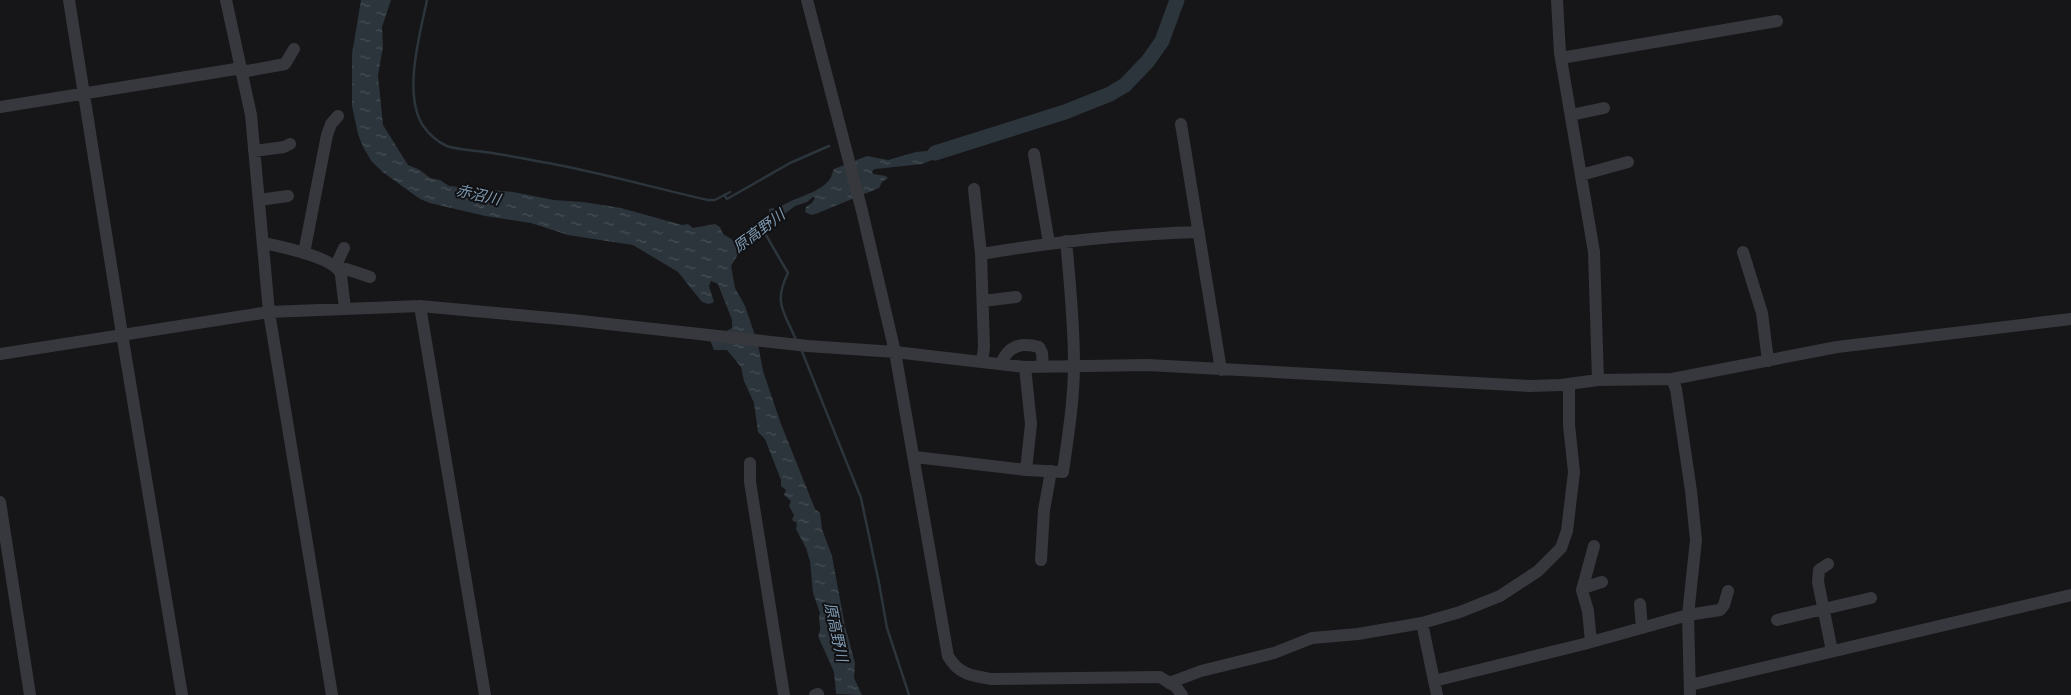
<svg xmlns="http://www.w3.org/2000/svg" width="2071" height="695" font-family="'Work Sans','Noto Sans JP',sans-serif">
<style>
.water{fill:url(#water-ripples)}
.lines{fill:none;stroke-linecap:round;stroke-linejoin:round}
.stream{stroke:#2c353c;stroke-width:2.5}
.river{stroke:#2c353c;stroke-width:15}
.minor{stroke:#37383d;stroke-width:12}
.labels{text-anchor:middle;stroke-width:4;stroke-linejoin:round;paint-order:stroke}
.water-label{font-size:15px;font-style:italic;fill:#7f9bb3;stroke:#111113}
</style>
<defs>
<pattern id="water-ripples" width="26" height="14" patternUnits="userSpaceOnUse" patternTransform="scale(1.25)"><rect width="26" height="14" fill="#2c353c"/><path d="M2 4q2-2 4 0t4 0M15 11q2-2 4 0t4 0" fill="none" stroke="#485056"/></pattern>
</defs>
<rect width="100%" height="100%" fill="#161618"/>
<!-- water -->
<path class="water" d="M 361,0 L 391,0 L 382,27 L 383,47 L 378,75 L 383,125 L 408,165 L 420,170 L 430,178 L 440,180 L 449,186 L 513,192 L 554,200 L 583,202 L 621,208 L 682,225 L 688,224 L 693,228 L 715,224 L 720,227 L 723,234 L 736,242 L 742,239 L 750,226 C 757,223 764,223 769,216 L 769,209 L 773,208 L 776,210 C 791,197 818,195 830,179 C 832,176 832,172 834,169 L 867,156 L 888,160 L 916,152 L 937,150 L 963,141 L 937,158 L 922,164 L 875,169 L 872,171 L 873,174 L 886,176 L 888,178 L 882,182 L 879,188 L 818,213 L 811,215 L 805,212 L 806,207 L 812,203 L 815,198 L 813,197 L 807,202 L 795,206 L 766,228 L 754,242 L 740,251 L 731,266 L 735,288 L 745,306 L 758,344 L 763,371 L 781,424 L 815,509 L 820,513 L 822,529 L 832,556 L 845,626 L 855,663 L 854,678 L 862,695 L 836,694 L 834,672 L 818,636 C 823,627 817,621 820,613 L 813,593 L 810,561 L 806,548 L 796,529 L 797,523 L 792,520 L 794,515 L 789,506 L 791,501 L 784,495 L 786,490 L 781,486 L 781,480 L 765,439 L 758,432 L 754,403 L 744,381 L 741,367 L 727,350 L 714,350 L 710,340 L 732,328 L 732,320 L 718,284 L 711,281 L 709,286 L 714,302 L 709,304 L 702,302 L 678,272 L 633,245 L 568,235 L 531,223 L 485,216 L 430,203 L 420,199 L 384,173 L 372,162 L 363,147 L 358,134 L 352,106 L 352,54 Z"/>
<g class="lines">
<!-- stream -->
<path class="stream" d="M 427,0 C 420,34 402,96 424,127 C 429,134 438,142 447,146 C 458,150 473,150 485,152 C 506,155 527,159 548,163 C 602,173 655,188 708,200 L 715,200 L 730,192
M 724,195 L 727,199 L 790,163 L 829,146
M 763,230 L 788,273 C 773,303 784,311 796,340
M 801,349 L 861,498 L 879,583 L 887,628 L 909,695"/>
<!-- river -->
<path class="river" d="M 935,153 L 1065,112 L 1110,94 L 1125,85 L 1148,61 L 1162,41 L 1177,0"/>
<!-- minor -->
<path class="minor" d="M 69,0 L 122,334 L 182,695
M 226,0 L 251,115 L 269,312 L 332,695
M 807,0 L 862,211 L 895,352 L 948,656 C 958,674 972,676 991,679 L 1160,677 L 1176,687 L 1182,695
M 1557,0 L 1560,53 L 1594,252 L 1598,380 L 1672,379 L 1676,389 L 1691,491 L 1696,540 L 1688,615 L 1690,695
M 1561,58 L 1777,21
M 242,72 L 285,64 L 294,49
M 0,107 L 242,68
M 1571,115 L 1604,108
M 1181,124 L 1221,370
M 254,151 L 284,147 L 290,144
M 1034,154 L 1049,243
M 1581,175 L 1628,162
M 974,189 L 981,254 L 984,347 L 982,362
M 259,200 L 288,196
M 263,244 L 269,244 C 285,248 337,258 341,275 L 345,309
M 1743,252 L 1762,313 L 1768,361
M 304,253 L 327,135 L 331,124 L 338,116
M 981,254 C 1053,242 1125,234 1199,232
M 336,265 L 344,248
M 340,269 L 346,269 L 370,277
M 983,301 L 1016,297
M 420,306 L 485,695
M 0,354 L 269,312 L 420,306 L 572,320 L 808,346 L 895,352 L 1025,367 L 1148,365 L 1529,386 L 1561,385 L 1598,380
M 1001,364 C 1008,346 1021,342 1039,347 L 1042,353 L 1043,366
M 1025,367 L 1031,424 L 1026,470
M 1672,379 L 1837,347 L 2071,319
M 915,457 L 1026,470 L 1063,472 C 1068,436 1074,400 1074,364 C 1074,323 1070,282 1066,241
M 750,463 L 750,482 L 784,695
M 0,502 L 30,695
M 1041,560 L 1044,510 L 1051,471
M 1828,564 L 1819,570 L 1818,582 L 1832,651
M 1583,588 L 1602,582
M 1640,604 L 1642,628
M 1777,620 L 1871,598
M 1422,623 L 1437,695
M 1591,642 L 1588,611 L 1582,590 L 1594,546
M 1434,681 L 1584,644 L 1688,615 L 1720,610 L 1724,605 L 1728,591
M 1169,683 L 1201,671 L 1274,653 L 1312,638 L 1358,634 L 1422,623 L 1460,612 L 1500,596 L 1538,571 L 1561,548 L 1567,531 L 1574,472 L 1569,425 L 1569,384
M 1690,685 L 2071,595
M 815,695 L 818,694"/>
</g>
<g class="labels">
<!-- water labels -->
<g class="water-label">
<text transform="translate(478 195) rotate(13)" y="5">赤沼川</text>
<text transform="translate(759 231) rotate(-37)" y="5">原高野川</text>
<text transform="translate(836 632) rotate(78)" y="5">原高野川</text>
</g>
</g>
</svg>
